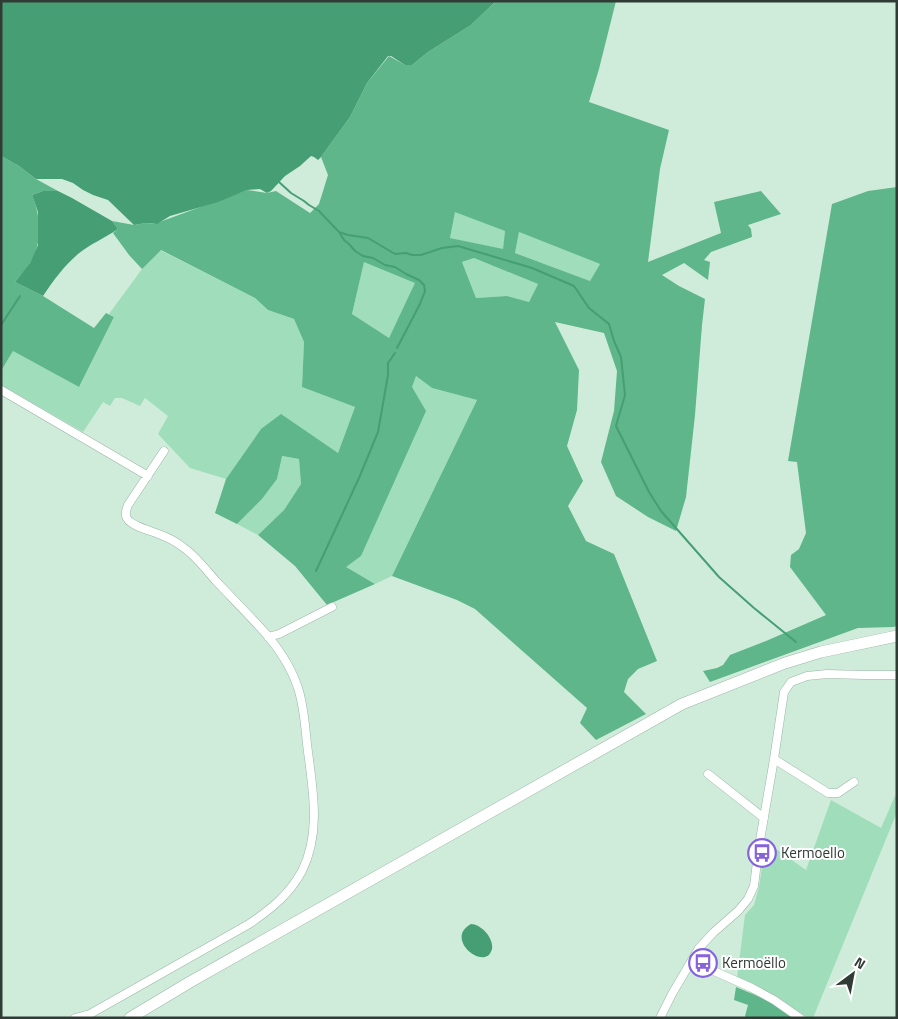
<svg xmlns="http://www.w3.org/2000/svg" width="898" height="1019" font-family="'Titillium Web',sans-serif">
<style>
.green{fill:#9fddbb}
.forest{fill:#5eb68a;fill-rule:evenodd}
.water{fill:#469e74}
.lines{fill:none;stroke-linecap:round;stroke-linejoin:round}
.stream{stroke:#469e74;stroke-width:2}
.street-casing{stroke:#9ab6a6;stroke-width:9}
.secondary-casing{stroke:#9ab6a6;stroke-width:12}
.street{stroke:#fff;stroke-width:8}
.secondary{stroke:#fff;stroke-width:11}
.labels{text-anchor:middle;stroke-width:4;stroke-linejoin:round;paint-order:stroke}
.poi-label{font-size:15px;fill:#303b35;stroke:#fff;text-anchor:start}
</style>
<rect width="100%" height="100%" fill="#cfecdb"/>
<!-- green -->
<path class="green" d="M 455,211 L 505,231 L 503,250 L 450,238 Z
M 519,232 L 600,264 L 590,281 L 515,253 Z
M 160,250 L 255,298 L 268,310 L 294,319 L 304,342 L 302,387 L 355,407 L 338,453 L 261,429 L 226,479 L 190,468 L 158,434 L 168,416 L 145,398 L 140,406 L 122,398 L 115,398 L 110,406 L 103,402 L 83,432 L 1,385 L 1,371 L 13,351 L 79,387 L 114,317 L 109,314 L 142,269 Z
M 474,258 L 538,284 L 529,302 L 507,296 L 476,298 L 462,262 Z
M 364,261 L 416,283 L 389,338 L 352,314 Z
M 416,376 L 432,388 L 477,400 L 392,576 L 375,584 L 345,567 L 361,556 L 412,386 Z
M 281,456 L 299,459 L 301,484 L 284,510 L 258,535 L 237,524 L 262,499 L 277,479 Z
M 895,796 L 897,797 L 897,812 L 813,1018 L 808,1018 L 779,998 L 737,978 L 745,915 L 754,905 L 759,887 L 766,842 L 806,870 L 831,800 L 881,828 Z"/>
<!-- forest -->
<path class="forest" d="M 496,1 L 616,1 L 599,69 L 589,102 L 669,130 L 660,169 L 648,262 L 721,233 L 714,202 L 761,191 L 781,214 L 748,225 L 751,229 L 752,237 L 711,252 L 704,260 L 710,262 L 708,280 L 684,263 L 662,275 L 679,286 L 705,299 L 702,325 L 695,415 L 686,497 L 676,531 L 648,517 L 616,496 L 601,462 L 614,411 L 617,371 L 604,333 L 555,322 L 579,370 L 577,410 L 567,446 L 583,481 L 568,506 L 586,541 L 614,554 L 657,661 L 638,669 L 628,679 L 624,692 L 646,714 L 596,740 L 580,723 L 587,708 L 475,609 L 457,600 L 392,576 L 477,400 L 432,388 L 416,376 L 412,387 L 426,411 L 361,556 L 346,567 L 375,584 L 327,605 L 295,566 L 258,535 L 284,510 L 301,484 L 299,459 L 282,456 L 277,479 L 262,499 L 237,524 L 215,513 L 226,479 L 261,429 L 281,414 L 338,453 L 355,407 L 302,387 L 304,342 L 294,319 L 268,310 L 255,298 L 161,250 L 142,269 L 129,255 L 113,233 L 118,229 L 112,221 L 134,225 L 146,223 L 154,224 L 247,190 L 267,193 L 276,191 L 310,213 L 319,204 L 328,175 L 321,157 L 350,117 L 367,83 L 389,56 L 405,65 L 412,65 L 428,52 L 471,25 ZM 455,212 L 505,231 L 503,249 L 450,238 ZM 519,232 L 600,264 L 590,281 L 515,253 ZM 474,258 L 538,284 L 529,302 L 507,296 L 476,298 L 462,262 ZM 364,262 L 415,283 L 389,338 L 352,314 Z
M 1,156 L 19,166 L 36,179 L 58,191 L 43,191 L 32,195 C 41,218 43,241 30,263 C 26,270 20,275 15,282 L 43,296 L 94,328 L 106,313 L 114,317 L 79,387 L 13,351 L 1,371 Z
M 897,187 L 897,626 L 893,627 L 858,628 L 710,682 L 703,671 L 717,668 L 723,665 L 730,655 L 766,641 L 826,615 L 790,567 L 791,555 L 799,549 L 806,533 L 797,462 L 788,461 L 832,204 L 868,191 Z
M 736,987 L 767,1000 L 792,1018 L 746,1018 L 745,1016 L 748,1005 L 734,1000 Z"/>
<!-- water -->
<path class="water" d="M 1,1 L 496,1 L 471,25 L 428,52 L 412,65 L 405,65 L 391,56 L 388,56 L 367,83 L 350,117 L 321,157 L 318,160 L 314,157 L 311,156 L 300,166 L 285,176 L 271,191 L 267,193 L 260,189 L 247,190 L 218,202 L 170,216 L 157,224 L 146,223 L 134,225 L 108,200 L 93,195 L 83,190 L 73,183 L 62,179 L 36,179 L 19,166 L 1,156 Z
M 43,191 L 58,191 L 72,198 L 112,221 L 118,229 C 105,238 90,244 78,254 C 64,266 53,281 43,296 L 15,282 L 30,263 L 38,245 L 38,212 L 32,195 Z
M 471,924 C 481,924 494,938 492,949 C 486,973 443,939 471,924 Z"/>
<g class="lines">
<!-- stream -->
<path class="stream" d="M 279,182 L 291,193 L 304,201 L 309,205 L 319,211 L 339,232 L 348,235 L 368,238 L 395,254 L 406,253 L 412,255 L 421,255 L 442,248 L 458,246 L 532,268 L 574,286 L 589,308 L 609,324 L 614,341 L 621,357 L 625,395 L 616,426 L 649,492 L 661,511 L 719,577 L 754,608 L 796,642
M 339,232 L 344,240 L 350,245 L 355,251 L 363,256 L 373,258 L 385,265 L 395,267 L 406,274 L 419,280 L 424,285 L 425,291 L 420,304 L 397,348
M 1,325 L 20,296
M 316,571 L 359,478 L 378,432 L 388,375 L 388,363 L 395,353"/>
<defs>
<path id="street" d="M 1,390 L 148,476
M 268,637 L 279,634 L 332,607
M 774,759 L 828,793 L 838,793 L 854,782
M 708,774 L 764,818
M 692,960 L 696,963 L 752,988 L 774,1000 L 800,1018
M 75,1018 L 90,1014 L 249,924 C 271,909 289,895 302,871 C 322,831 312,786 307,744 C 305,726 304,706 298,688 C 292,669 281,652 268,636 C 251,617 233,599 216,581 C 207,571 195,555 184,548 C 178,543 169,538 161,535 C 153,531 128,526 126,516 C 125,512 127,508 128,505 L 164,451
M 660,1018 L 672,994 L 699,948 L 714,932 L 738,911 L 748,899 L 754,886 L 759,846 L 774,759 L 784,692 L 791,682 L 807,676 L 827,674 L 865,675 L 897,675"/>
<path id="secondary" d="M 130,1018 L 190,982 L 682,704 L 785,663 L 821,652 L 897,636"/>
</defs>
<!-- street casing -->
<use href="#street" class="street-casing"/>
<!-- secondary casing -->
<use href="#secondary" class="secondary-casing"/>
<!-- street -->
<use href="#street" class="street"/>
<!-- secondary -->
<use href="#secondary" class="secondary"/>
</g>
<!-- icons -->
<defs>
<symbol id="bus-ring" viewBox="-11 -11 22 22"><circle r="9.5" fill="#fff" stroke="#8662dd" stroke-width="1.5"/><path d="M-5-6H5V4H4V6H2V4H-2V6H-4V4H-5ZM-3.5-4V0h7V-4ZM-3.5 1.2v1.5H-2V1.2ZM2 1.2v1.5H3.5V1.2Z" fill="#8662dd"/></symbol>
</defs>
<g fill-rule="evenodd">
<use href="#bus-ring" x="746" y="837" width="32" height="32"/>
<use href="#bus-ring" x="687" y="947" width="32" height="32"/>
</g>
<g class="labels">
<!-- poi labels -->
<g class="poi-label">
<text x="781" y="858">Kermoello</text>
<text x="722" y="968">Kermoëllo</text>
</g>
</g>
<!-- border -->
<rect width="898" height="1019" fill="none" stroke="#303b35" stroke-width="5"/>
<!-- north arrow -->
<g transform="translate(853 974) rotate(32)" stroke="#ffffff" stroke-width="4" paint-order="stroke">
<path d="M0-4L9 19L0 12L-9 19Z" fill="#303b35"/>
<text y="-8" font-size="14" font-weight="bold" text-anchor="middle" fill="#303b35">N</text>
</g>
</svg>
